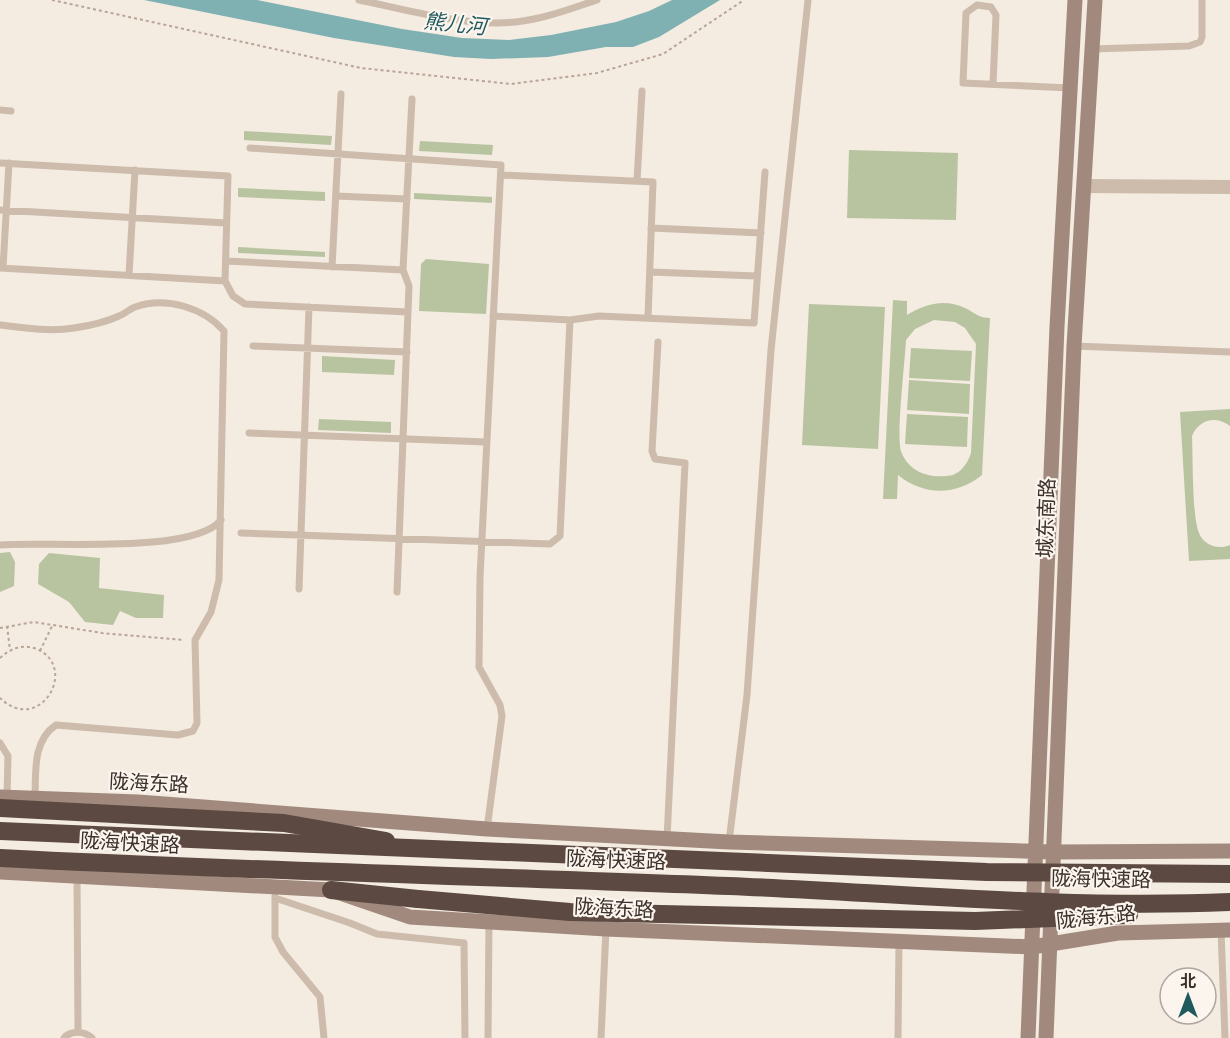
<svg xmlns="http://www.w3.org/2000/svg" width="1230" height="1038" font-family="Raleway,'Noto Sans SC',sans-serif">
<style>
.green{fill:#b8c4a0;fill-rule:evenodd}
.water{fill:#7fb0b2}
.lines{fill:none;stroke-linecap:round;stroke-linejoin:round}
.path{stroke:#b9a596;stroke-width:2;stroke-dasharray:3 3;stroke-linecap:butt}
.lane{stroke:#cdbbac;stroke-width:7}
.street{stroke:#cdbbac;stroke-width:14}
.secondary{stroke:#a18a7d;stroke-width:15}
.highway{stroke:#5c4a42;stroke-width:18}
.highway-bridge{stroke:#5c4a42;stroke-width:18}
.labels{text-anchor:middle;stroke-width:4.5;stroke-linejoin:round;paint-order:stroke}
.street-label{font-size:20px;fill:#3b302b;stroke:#fbf5ee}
.water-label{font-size:21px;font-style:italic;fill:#1f5a5e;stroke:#fbf5ee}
</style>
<rect width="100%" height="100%" fill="#f4ebe1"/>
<!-- green -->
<path class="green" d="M 244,131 L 332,136 L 331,145 L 244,140 Z
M 420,141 L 493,145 L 492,155 L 419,151 Z
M 849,150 L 958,153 L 956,220 L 847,218 Z
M 238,188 L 325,192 L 325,201 L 238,197 Z
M 414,193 L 492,197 L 492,203 L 414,199 Z
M 238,247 L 325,252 L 325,257 L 238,253 Z
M 426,259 L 489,264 L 486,314 L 419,311 L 421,264 Z
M 893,300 L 907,301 L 907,315 C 924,304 945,298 965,308 C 975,313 979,318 990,318 L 982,475 C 956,496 924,496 898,475 L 897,499 L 883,499 ZM 934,320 L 955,322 L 965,328 L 976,344 L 971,453 C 967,465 959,476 946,476 C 927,478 908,471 901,451 C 896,436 905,361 906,340 L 915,329 Z
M 809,304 L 885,307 L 878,449 L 802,445 Z
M 911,348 L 972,351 L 970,381 L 909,378 Z
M 322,356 L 395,360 L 394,375 L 322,372 Z
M 909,380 L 970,384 L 969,414 L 907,410 Z
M 1230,409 L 1230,426 C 1215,415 1199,420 1192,436 C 1193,457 1192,517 1199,533 C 1204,546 1219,550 1230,545 L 1230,559 L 1189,561 L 1180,412 Z
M 907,414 L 968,417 L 967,447 L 905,444 Z
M 319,419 L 391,422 L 391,433 L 318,430 Z
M 10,552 L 15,562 L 14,586 L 0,592 L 0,553 Z
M 49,553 L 100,558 L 99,588 L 164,595 L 163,618 L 136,618 L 120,611 L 113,625 L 85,622 L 69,602 L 38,584 L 39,564 Z"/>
<!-- water -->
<path class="water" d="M 144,0 L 257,0 L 402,29 L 462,38 L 509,40 L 551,35 L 616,22 L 649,11 L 672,0 L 720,0 L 659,37 L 633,47 L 606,47 L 548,57 L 491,59 L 454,57 L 334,38 Z"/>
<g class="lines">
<!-- path -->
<path class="path" d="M 52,0 L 361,68 L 511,84 L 597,73 L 663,54 L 744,0
M 7,626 L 10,650
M 0,628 L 34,622 L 102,633 L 184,640
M 40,651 L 53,624
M 0,658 C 10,649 21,644 34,648 C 81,664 41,737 0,698"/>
<!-- lane -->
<path class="lane" d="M 359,0 C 409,10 465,27 516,22 C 544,19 570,9 597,0
M 1092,49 L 1189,46 L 1200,42 L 1202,37 L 1202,0
M 993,84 L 996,15 L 991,7 L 977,5 L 966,13 L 963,83 L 1070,88
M 0,110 L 11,111
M 250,148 L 501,165 L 480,577 L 479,667 L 500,705 L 502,716 L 487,829
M 0,163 L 228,176 L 225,281 L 233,296 L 245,304 L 408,312
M 501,175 L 653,182 L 648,318
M 637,181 L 642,91
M 336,196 L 407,199
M 0,210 L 226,223
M 651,228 L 761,233
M 226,261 L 403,270
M 332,267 L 341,94
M 0,268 L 225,281
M 3,268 L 9,163
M 650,272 L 757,276
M 129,275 L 135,170
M 493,316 L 570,320 L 599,316 L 754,323 L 765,172
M 0,325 C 24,328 50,332 74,328 C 88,326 106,322 119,316 C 125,314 129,309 135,307 C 166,296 204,308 224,331 L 219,580 L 211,612 L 195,640 L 197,723 L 193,731 L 178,735 L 56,725 C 32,741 36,773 35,799
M 658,342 L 652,451 L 655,459 L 685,463 L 667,839
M 253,346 L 407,352
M 1074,346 L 1230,352
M 249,433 L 486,442
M 241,533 L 550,544 L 560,536 L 570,320
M 0,545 C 46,541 193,555 221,520
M 299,589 L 309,307
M 397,592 L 409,286 L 403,270 L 412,99
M 0,743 L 8,756 L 7,797
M 729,842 L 747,695 L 771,350 L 808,0
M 77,875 L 78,1032
M 275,896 L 275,937 L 283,952 L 320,997 L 324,1038
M 275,898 L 350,923 L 377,934 L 464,943 L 465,1038
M 1221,930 L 1225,1038
M 64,1038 C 71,1030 85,1031 92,1038
M 488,1038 L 489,921
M 601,1038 L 606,929
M 898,1038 L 899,942"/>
<!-- street -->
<path class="street" d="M 1084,186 L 1230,187"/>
<!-- secondary -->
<path class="secondary" d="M 0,797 L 138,802 L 487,829 L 729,842 L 1055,852 L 1230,851
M 0,872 L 331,890 L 410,917 L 606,929 L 1032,947 L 1118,933 L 1230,930
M 1028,1038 L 1057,327 L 1075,0
M 1046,1038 L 1074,346 L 1095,0"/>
<!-- highway -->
<path class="highway" d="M 0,808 L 284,823 L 386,841
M 331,890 L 418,899"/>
<!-- highway-bridge -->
<path class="highway-bridge" d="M 0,831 L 987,872 L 1230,874
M 0,858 C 243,871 486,876 729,886 C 896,893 1063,909 1230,902
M 418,899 L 570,912 L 975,921 L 1129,915"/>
</g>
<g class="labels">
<!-- street labels -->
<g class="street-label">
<text transform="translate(1046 518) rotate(-88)" y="7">城东南路</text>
<text transform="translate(149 783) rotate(3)" y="7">陇海东路</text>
<text transform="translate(130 843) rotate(3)" y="7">陇海快速路</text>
<text transform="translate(616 860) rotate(2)" y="7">陇海快速路</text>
<text transform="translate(1101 879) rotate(1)" y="7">陇海快速路</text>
<text transform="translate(614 908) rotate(3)" y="7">陇海东路</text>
<text transform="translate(1096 917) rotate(-6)" y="7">陇海东路</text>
</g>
<!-- water labels -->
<g class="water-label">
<text transform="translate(455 24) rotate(6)" y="7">熊儿河</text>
</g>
</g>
<!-- north arrow -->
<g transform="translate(1188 996)"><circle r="28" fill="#fbf5ee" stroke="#aea6a0" stroke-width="1.5"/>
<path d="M0-4.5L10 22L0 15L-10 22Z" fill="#1f5a5e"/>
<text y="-9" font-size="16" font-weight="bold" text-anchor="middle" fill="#3b302b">北</text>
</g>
</svg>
